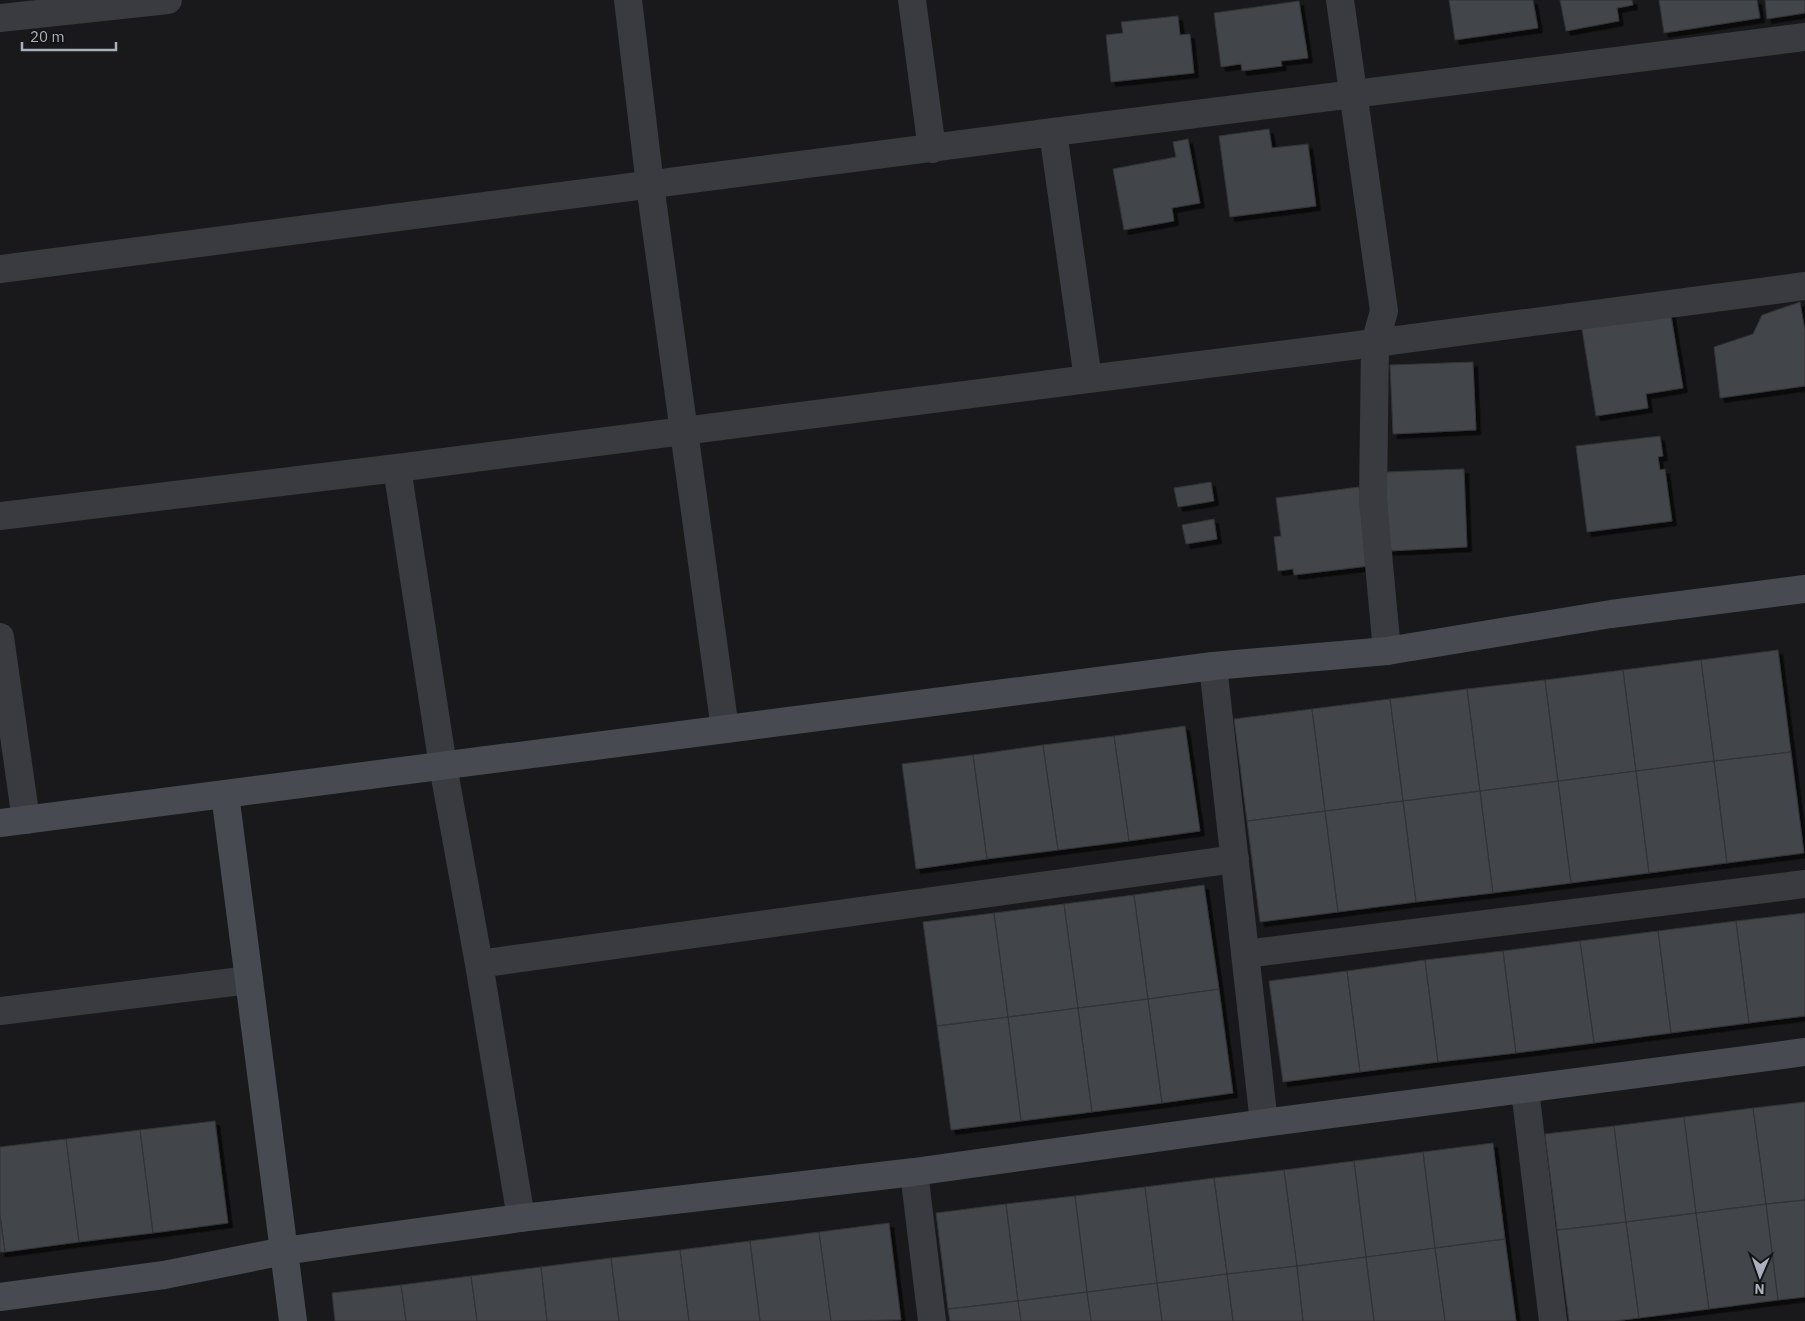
<svg xmlns="http://www.w3.org/2000/svg" width="1805" height="1321" font-family="'IBM Plex Sans',sans-serif">
<style>
.building{fill:#434448;stroke:#333338;filter:url(#shadow)}
.lines{fill:none;stroke-linecap:round;stroke-linejoin:round}
.street{stroke:#393b41;stroke-width:28}
.secondary{stroke:#474a51;stroke-width:28}
</style>
<defs>
<filter id="shadow"><feDropShadow dx="4.5" dy="4.5" stdDeviation="0" flood-color="#0009"/></filter>
</defs>
<rect width="100%" height="100%" fill="#19191b"/>
<!-- building -->
<path class="building" d="M 1449,0 L 1533,0 L 1538,28 L 1455,40 Z
M 1560,0 L 1632,0 L 1633,5 L 1617,8 L 1619,21 L 1566,31 Z
M 1659,0 L 1757,0 L 1760,18 L 1664,33 Z
M 1765,0 L 1805,0 L 1805,13 L 1767,19 Z
M 1299,1 L 1308,58 L 1281,61 L 1282,66 L 1242,71 L 1241,64 L 1221,67 L 1214,13 Z
M 1178,16 L 1180,35 L 1190,34 L 1194,73 L 1111,82 L 1106,35 L 1123,33 L 1121,22 Z
M 1269,129 L 1272,148 L 1308,144 L 1316,206 L 1230,217 L 1219,136 Z
M 1188,139 L 1200,203 L 1172,208 L 1174,221 L 1124,230 L 1113,169 L 1176,157 L 1173,142 Z
M 1800,302 L 1805,331 L 1805,386 L 1720,398 L 1714,347 L 1753,334 L 1762,315 Z
M 1669,303 L 1683,388 L 1646,394 L 1648,408 L 1596,416 L 1580,317 Z
M 1473,362 L 1476,430 L 1393,434 L 1390,365 Z
M 1660,436 L 1663,456 L 1658,457 L 1660,470 L 1665,469 L 1672,521 L 1587,532 L 1576,446 Z
M 1464,469 L 1467,547 L 1389,551 L 1385,472 Z
M 1211,482 L 1214,501 L 1178,507 L 1174,488 Z
M 1359,487 L 1369,566 L 1294,575 L 1293,569 L 1278,571 L 1274,537 L 1281,536 L 1276,498 Z
M 1214,519 L 1217,539 L 1186,544 L 1182,525 Z
M 1778,650 L 1791,752 L 1714,761 L 1701,660 Z
M 1701,660 L 1714,761 L 1636,771 L 1623,670 Z
M 1623,670 L 1636,771 L 1558,781 L 1545,680 Z
M 1545,680 L 1558,781 L 1480,791 L 1467,689 Z
M 1467,689 L 1480,791 L 1403,801 L 1390,699 Z
M 1390,699 L 1403,801 L 1325,811 L 1312,709 Z
M 1312,709 L 1325,811 L 1247,821 L 1234,719 Z
M 1185,726 L 1200,831 L 1129,841 L 1114,736 Z
M 1114,736 L 1129,841 L 1058,850 L 1043,745 Z
M 1043,745 L 1058,850 L 987,859 L 973,755 Z
M 1791,752 L 1804,853 L 1727,863 L 1714,761 Z
M 973,755 L 987,859 L 916,869 L 902,764 Z
M 1714,761 L 1727,863 L 1649,873 L 1636,771 Z
M 1636,771 L 1649,873 L 1571,883 L 1558,781 Z
M 1558,781 L 1571,883 L 1493,893 L 1480,791 Z
M 1480,791 L 1493,893 L 1416,902 L 1403,801 Z
M 1403,801 L 1416,902 L 1338,912 L 1325,811 Z
M 1325,811 L 1338,912 L 1260,922 L 1247,821 Z
M 1204,885 L 1219,989 L 1148,999 L 1134,895 Z
M 1134,895 L 1148,999 L 1078,1008 L 1064,904 Z
M 1064,904 L 1078,1008 L 1008,1017 L 994,913 Z
M 994,913 L 1008,1017 L 937,1026 L 923,922 Z
M 1805,913 L 1805,1016 L 1749,1023 L 1736,921 Z
M 1736,921 L 1749,1023 L 1671,1033 L 1658,931 Z
M 1658,931 L 1671,1033 L 1594,1043 L 1580,941 Z
M 1580,941 L 1594,1043 L 1516,1053 L 1503,951 Z
M 1503,951 L 1516,1053 L 1438,1062 L 1425,960 Z
M 1425,960 L 1438,1062 L 1360,1072 L 1347,971 Z
M 1347,971 L 1360,1072 L 1283,1082 L 1269,981 Z
M 1219,989 L 1233,1093 L 1162,1103 L 1148,999 Z
M 1148,999 L 1162,1103 L 1092,1112 L 1078,1008 Z
M 1078,1008 L 1092,1112 L 1021,1121 L 1008,1017 Z
M 1008,1017 L 1021,1121 L 951,1130 L 937,1026 Z
M 1805,1102 L 1805,1200 L 1766,1204 L 1753,1108 Z
M 1753,1108 L 1766,1204 L 1696,1213 L 1684,1117 Z
M 1684,1117 L 1696,1213 L 1626,1222 L 1614,1126 Z
M 215,1121 L 228,1223 L 153,1233 L 140,1130 Z
M 1614,1126 L 1626,1222 L 1557,1230 L 1545,1134 Z
M 140,1130 L 153,1233 L 79,1242 L 66,1139 Z
M 66,1139 L 79,1242 L 5,1252 L 0,1215 L 0,1147 Z
M 1493,1143 L 1505,1239 L 1435,1248 L 1423,1152 Z
M 1423,1152 L 1435,1248 L 1366,1257 L 1354,1161 Z
M 1354,1161 L 1366,1257 L 1297,1266 L 1284,1170 Z
M 1284,1170 L 1297,1266 L 1227,1274 L 1214,1178 Z
M 1214,1178 L 1227,1274 L 1157,1283 L 1145,1187 Z
M 1145,1187 L 1157,1283 L 1087,1292 L 1075,1196 Z
M 1075,1196 L 1087,1292 L 1018,1301 L 1006,1204 Z
M 1805,1200 L 1805,1297 L 1778,1300 L 1766,1204 Z
M 1006,1204 L 1018,1301 L 948,1309 L 936,1213 Z
M 1766,1204 L 1778,1300 L 1709,1309 L 1696,1213 Z
M 1696,1213 L 1709,1309 L 1639,1318 L 1626,1222 Z
M 0,1215 L 5,1252 L 0,1252 Z
M 1626,1222 L 1639,1318 L 1615,1321 L 1569,1321 L 1557,1230 Z
M 889,1223 L 901,1320 L 831,1321 L 819,1232 Z
M 819,1232 L 831,1321 L 760,1321 L 750,1241 Z
M 1505,1239 L 1516,1321 L 1445,1321 L 1435,1248 Z
M 750,1241 L 760,1321 L 689,1321 L 680,1250 Z
M 1435,1248 L 1445,1321 L 1374,1321 L 1366,1257 Z
M 680,1250 L 689,1321 L 619,1321 L 611,1258 Z
M 1366,1257 L 1374,1321 L 1303,1321 L 1297,1266 Z
M 611,1258 L 619,1321 L 547,1321 L 541,1267 Z
M 1297,1266 L 1303,1321 L 1233,1321 L 1227,1274 Z
M 541,1267 L 547,1321 L 477,1321 L 471,1276 Z
M 1227,1274 L 1233,1321 L 1162,1321 L 1157,1283 Z
M 471,1276 L 477,1321 L 406,1321 L 401,1285 Z
M 1157,1283 L 1162,1321 L 1091,1321 L 1087,1292 Z
M 401,1285 L 406,1321 L 335,1321 L 332,1293 Z
M 1087,1292 L 1091,1321 L 1021,1321 L 1018,1301 Z
M 1018,1301 L 1021,1321 L 950,1321 L 948,1309 Z"/>
<g class="lines">
<!-- street -->
<path class="street" d="M 628,0 L 650,185 L 725,729
M 912,0 L 932,149
M 1340,0 L 1384,311 L 1375,343 L 1373,500 L 1387,651
M 0,18 L 168,0
M 1053,132 L 1088,379
M 0,269 L 1053,132 L 1805,37
M 397,468 L 443,766 L 479,964 L 521,1218
M 0,516 L 397,468 L 1088,379 L 1375,343 L 1805,286
M 0,637 L 26,820
M 1213,666 L 1264,1123
M 1245,954 L 1805,884
M 479,964 L 1235,859
M 0,1011 L 249,980
M 1525,1090 L 1553,1321
M 914,1172 L 932,1321"/>
<!-- secondary -->
<path class="secondary" d="M 225,794 L 293,1321
M 0,823 L 1213,666 L 1387,651 L 1611,614 L 1805,589
M 0,1297 L 164,1275 L 284,1251 L 360,1240 L 521,1218 L 914,1172 L 1264,1123 L 1805,1052"/>
</g>
<!-- north arrow -->
<g transform="translate(1760 1276) rotate(182)" stroke="#141416" stroke-width="4" paint-order="stroke">
<path d="M0-4L9 19L0 12L-9 19Z" fill="#aab0bc"/>
<text y="-8" font-size="14" font-weight="bold" text-anchor="middle" fill="#aab0bc">N</text>
</g>
<!-- scale -->
<path d="M22 42v8h94v-8" fill="none" stroke="#aab0bc" stroke-width="2.5"/>
<text x="30" y="42" font-size="15" fill="#aab0bc" stroke="#141416" stroke-width="4" paint-order="stroke">20 m</text>
</svg>
